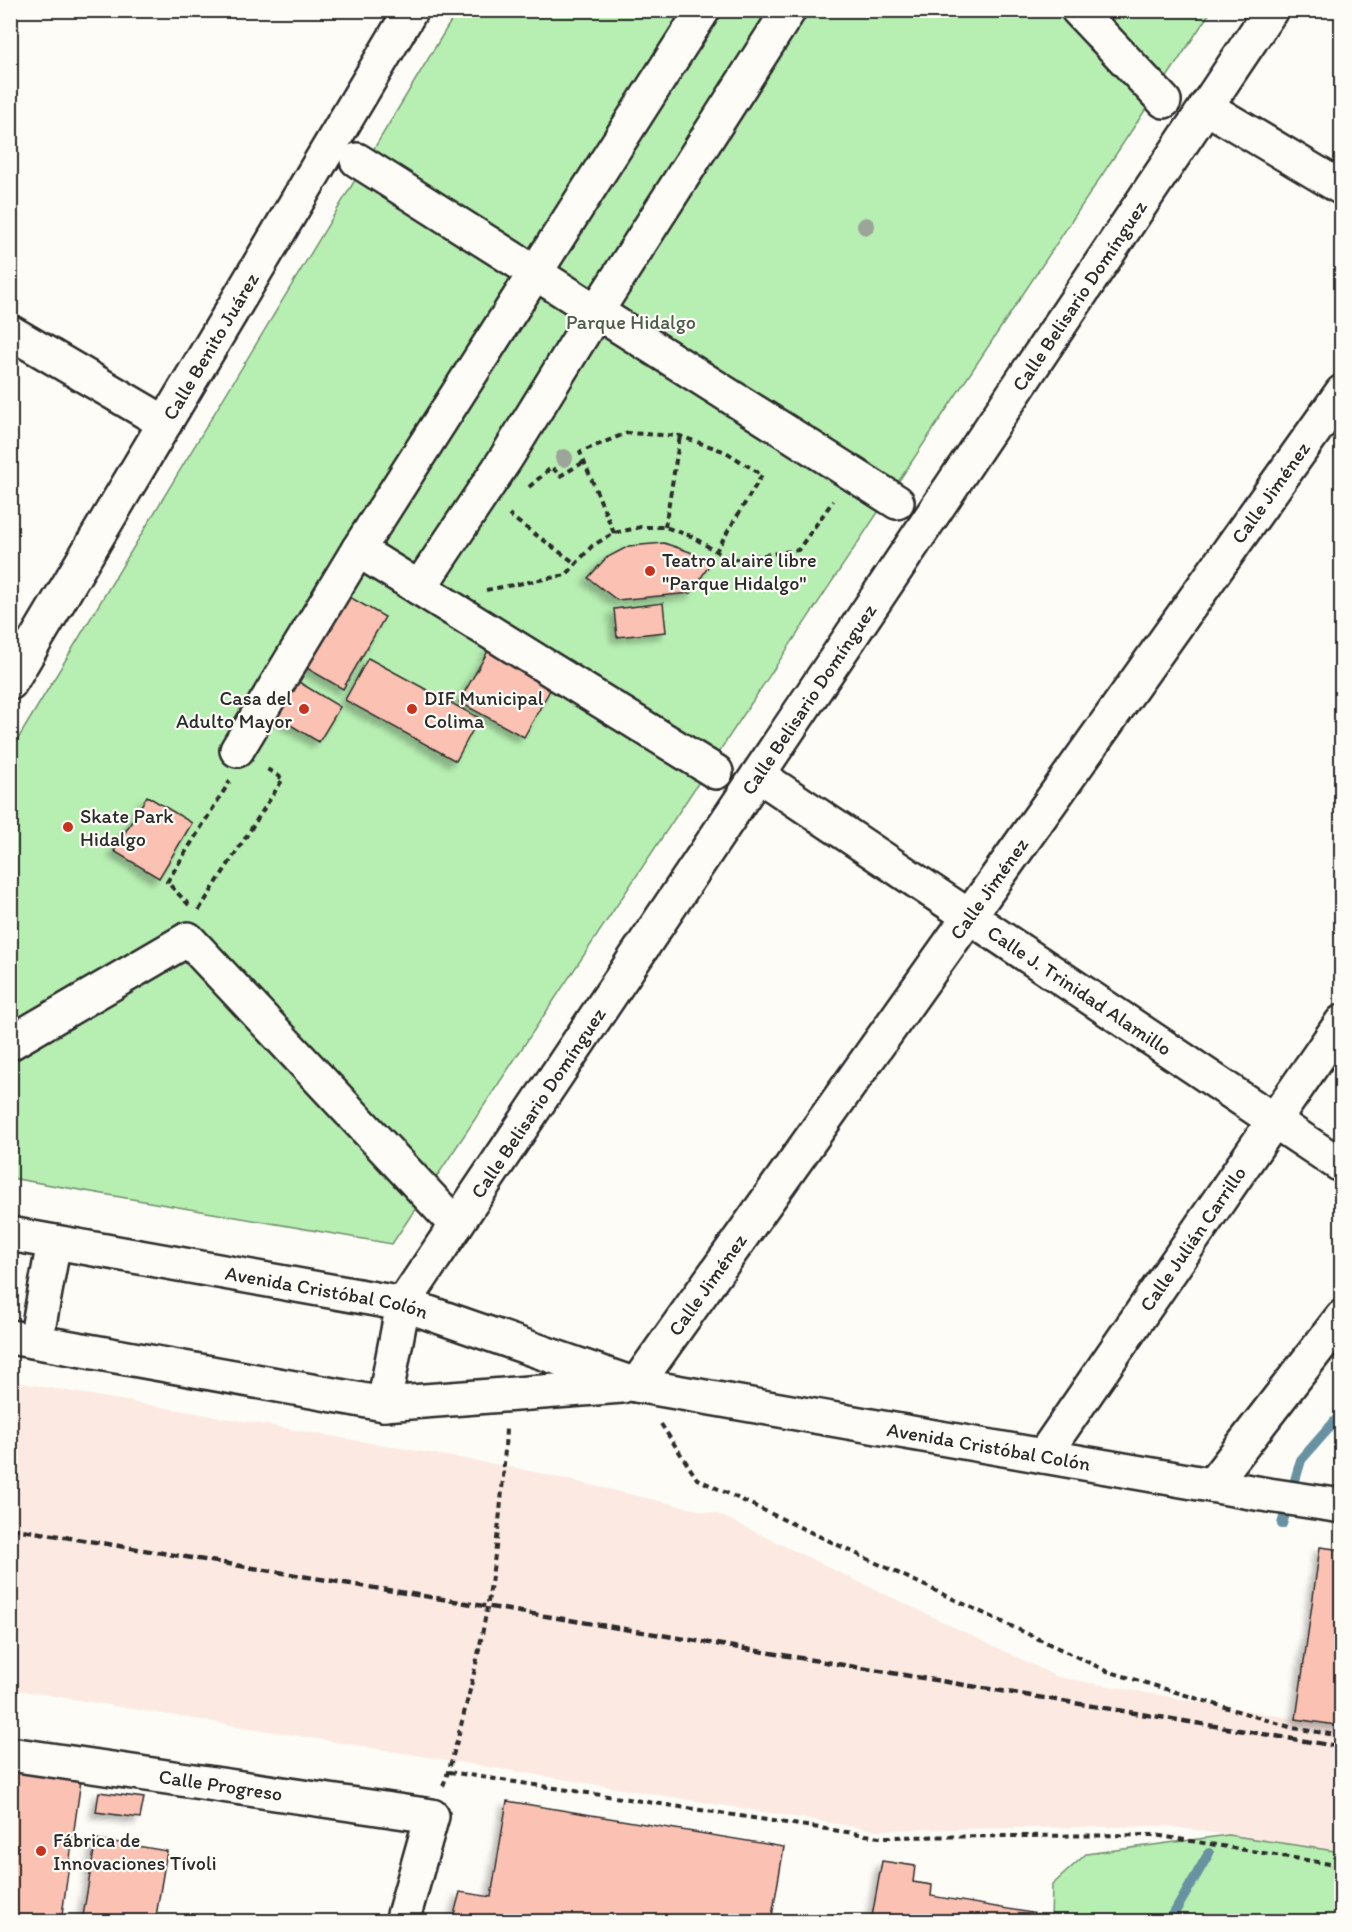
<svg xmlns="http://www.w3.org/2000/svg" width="1352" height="1932" font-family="Itim,sans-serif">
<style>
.built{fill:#fceae2}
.green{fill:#b7efb2;stroke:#718d6e;stroke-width:1.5}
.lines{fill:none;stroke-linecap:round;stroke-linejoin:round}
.stream{stroke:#6792a2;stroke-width:10}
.building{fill:#fbc1b2;stroke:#2b2b2b;stroke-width:1.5;filter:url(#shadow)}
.minor-casing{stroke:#2b2b2b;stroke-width:38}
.path{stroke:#2b2b2b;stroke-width:4;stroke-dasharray:6 4.5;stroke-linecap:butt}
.minor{stroke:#fdfcf7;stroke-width:33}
.rail{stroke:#2b2b2b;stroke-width:4.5;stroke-dasharray:9 4.5;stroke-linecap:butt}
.tree{fill:#9da49a}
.poi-dot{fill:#c8321e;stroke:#fdfcf7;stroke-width:2}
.labels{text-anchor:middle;stroke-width:4.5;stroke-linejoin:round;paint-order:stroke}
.street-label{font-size:20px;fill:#2b2b2b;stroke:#fdfcf7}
.park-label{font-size:20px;fill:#4e5c4d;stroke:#fdfcf7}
.poi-label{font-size:20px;fill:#2b2b2b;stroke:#fdfcf7;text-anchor:start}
</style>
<defs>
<filter id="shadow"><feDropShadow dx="-5.5" dy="5.5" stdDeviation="3" flood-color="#0004"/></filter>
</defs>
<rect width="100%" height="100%" fill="#fdfcf7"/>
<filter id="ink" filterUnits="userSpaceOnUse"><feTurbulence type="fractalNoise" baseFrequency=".0167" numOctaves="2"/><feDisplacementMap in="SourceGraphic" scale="12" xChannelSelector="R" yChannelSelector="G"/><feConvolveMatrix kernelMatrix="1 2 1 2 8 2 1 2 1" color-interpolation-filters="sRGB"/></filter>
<g filter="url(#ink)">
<!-- built -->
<path class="built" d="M 10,1381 L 517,1468 L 720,1515 L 1058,1677 L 1295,1719 L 1320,1547 L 1341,1550 L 1341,1852 L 1166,1826 L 874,1830 L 11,1689 Z"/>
<!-- green -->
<path class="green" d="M 457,11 L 1211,11 L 392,1244 L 11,1178 L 10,752 Z
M 1228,1835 L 1341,1852 L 1341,1921 L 1051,1921 L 1052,1885 L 1086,1854 Z"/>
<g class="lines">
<!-- stream -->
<path class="stream" d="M 1282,1524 L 1301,1460 L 1342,1413
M 1169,1922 L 1209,1853"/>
</g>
<!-- building -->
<path class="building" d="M 664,543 L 690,552 L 710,564 L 691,593 L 617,600 L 588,578 L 606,558 L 629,546 Z
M 339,591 L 385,617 L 343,689 L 298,663 Z
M 663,603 L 666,632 L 617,637 L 614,609 Z
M 491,646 L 555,681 L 524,737 L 459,702 Z
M 368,658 L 479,718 L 456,761 L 345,700 Z
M 289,676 L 340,707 L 319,742 L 267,711 Z
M 147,796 L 192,823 L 159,878 L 114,851 Z
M 1320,1547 L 1342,1550 L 1342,1726 L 1296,1719 Z
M 10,1769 L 81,1780 L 61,1922 L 10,1922 Z
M 99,1792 L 144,1798 L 140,1818 L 96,1812 Z
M 507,1801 L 784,1847 L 771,1922 L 452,1922 L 460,1892 L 491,1897 Z
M 96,1839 L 167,1851 L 155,1922 L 82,1922 Z
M 882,1861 L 915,1866 L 913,1882 L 932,1885 L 931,1896 L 1038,1914 L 1037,1922 L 871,1922 Z"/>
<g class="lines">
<defs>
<g id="minor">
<path d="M 1078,10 L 1164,101"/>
<path d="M 1206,107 L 1342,188"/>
<path d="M 357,160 L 897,502"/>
<path d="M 10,332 L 165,423"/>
<path d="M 358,550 L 716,772"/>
<path d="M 419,588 L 506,458 L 596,312 L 789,10"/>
<path id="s1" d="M 10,683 L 411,10"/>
<path d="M 237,750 L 358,550 L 703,10"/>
<path id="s2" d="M 758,775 L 1342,1166"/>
<path d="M 10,1043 L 188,939 L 456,1225"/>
<path id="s3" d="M 10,1234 L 403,1304 L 636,1385 L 1262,1494 L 1342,1506"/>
<path d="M 10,1337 L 384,1404 L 622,1386"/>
<path d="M 36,1341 L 54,1242"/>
<path id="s4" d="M 636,1385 L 1342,392"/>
<path id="s5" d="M 384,1404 L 403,1304 L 1271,10"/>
<path id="s6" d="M 1043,1456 L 1342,1022"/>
<path d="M 1212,1485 L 1342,1317"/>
<path id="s7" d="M 10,1754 L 432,1816 L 402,1922"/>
</g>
</defs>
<!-- minor casing -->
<use href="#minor" class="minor-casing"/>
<!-- path -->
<path class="path" d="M 529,487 L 552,467 L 560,476 L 584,462
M 512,514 L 510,516 L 575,563
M 665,527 L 680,436
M 614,533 L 580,452 L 627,433 L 680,436 L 726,452 L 762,475 L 716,551
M 486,590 L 566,575 L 592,546 L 614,533 L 641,527 L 665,527 L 691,536 L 730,560 L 798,550 L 833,501
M 189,905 L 167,882 L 230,781
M 199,910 L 283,779 L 264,767
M 661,1424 L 697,1479 L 1107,1671 L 1293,1728 L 1342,1736
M 449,1772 L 879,1837 L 1155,1835 L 1342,1866
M 443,1786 C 454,1757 460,1728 468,1698 C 490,1610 502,1519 506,1428"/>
<!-- minor -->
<use href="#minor" class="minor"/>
<!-- rail -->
<path class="rail" d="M 10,1528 L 1342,1747"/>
</g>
<!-- trees -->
<g class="tree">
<circle cx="866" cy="226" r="9"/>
<circle cx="564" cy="458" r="9"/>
</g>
</g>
<!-- markers -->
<g class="poi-dot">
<circle cx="650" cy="571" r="6"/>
<circle cx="304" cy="709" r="6"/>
<circle cx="412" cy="709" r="6"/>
<circle cx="68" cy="827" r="6"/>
<circle cx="41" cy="1851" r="6"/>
</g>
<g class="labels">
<!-- street labels -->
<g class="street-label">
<text dy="7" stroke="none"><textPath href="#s5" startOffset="1316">Calle Belisario Domínguez</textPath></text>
<text dy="7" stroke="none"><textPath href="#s1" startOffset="392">Calle Benito Juárez</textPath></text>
<text dy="7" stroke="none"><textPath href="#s4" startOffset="1095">Calle Jiménez</textPath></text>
<text dy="7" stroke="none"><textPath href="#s5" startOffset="830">Calle Belisario Domínguez</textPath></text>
<text dy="7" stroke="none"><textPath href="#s4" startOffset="609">Calle Jiménez</textPath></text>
<text dy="7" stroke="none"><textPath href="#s2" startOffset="387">Calle J. Trinidad Alamillo</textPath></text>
<text dy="7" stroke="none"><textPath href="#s5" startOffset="344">Calle Belisario Domínguez</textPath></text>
<text dy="7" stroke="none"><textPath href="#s6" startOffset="264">Calle Julián Carrillo</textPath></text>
<text dy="7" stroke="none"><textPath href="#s4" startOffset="123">Calle Jiménez</textPath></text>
<text dy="7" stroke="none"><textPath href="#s3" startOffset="322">Avenida Cristóbal Colón</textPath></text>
<text dy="7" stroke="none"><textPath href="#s3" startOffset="1004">Avenida Cristóbal Colón</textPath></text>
<text dy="7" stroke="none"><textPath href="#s7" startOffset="213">Calle Progreso</textPath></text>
</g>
<!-- park labels -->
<g class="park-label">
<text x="631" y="329">Parque Hidalgo</text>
</g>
<!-- poi labels -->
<g class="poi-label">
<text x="662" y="567">Teatro al aire libre<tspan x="662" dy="23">"Parque Hidalgo"</tspan></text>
<text x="292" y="705" text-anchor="end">Casa del<tspan x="292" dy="23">Adulto Mayor</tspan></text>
<text x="424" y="705">DIF Municipal<tspan x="424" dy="23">Colima</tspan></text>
<text x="80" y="823">Skate Park<tspan x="80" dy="23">Hidalgo</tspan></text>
<text x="53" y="1847">Fábrica de<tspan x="53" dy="23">Innovaciones Tívoli</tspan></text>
</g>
</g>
<!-- margin -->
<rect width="1352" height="1932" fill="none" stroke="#fdfcf7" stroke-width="36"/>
<rect x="18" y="18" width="1316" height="1896" fill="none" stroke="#2b2b2b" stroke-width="2" filter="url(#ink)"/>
</svg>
